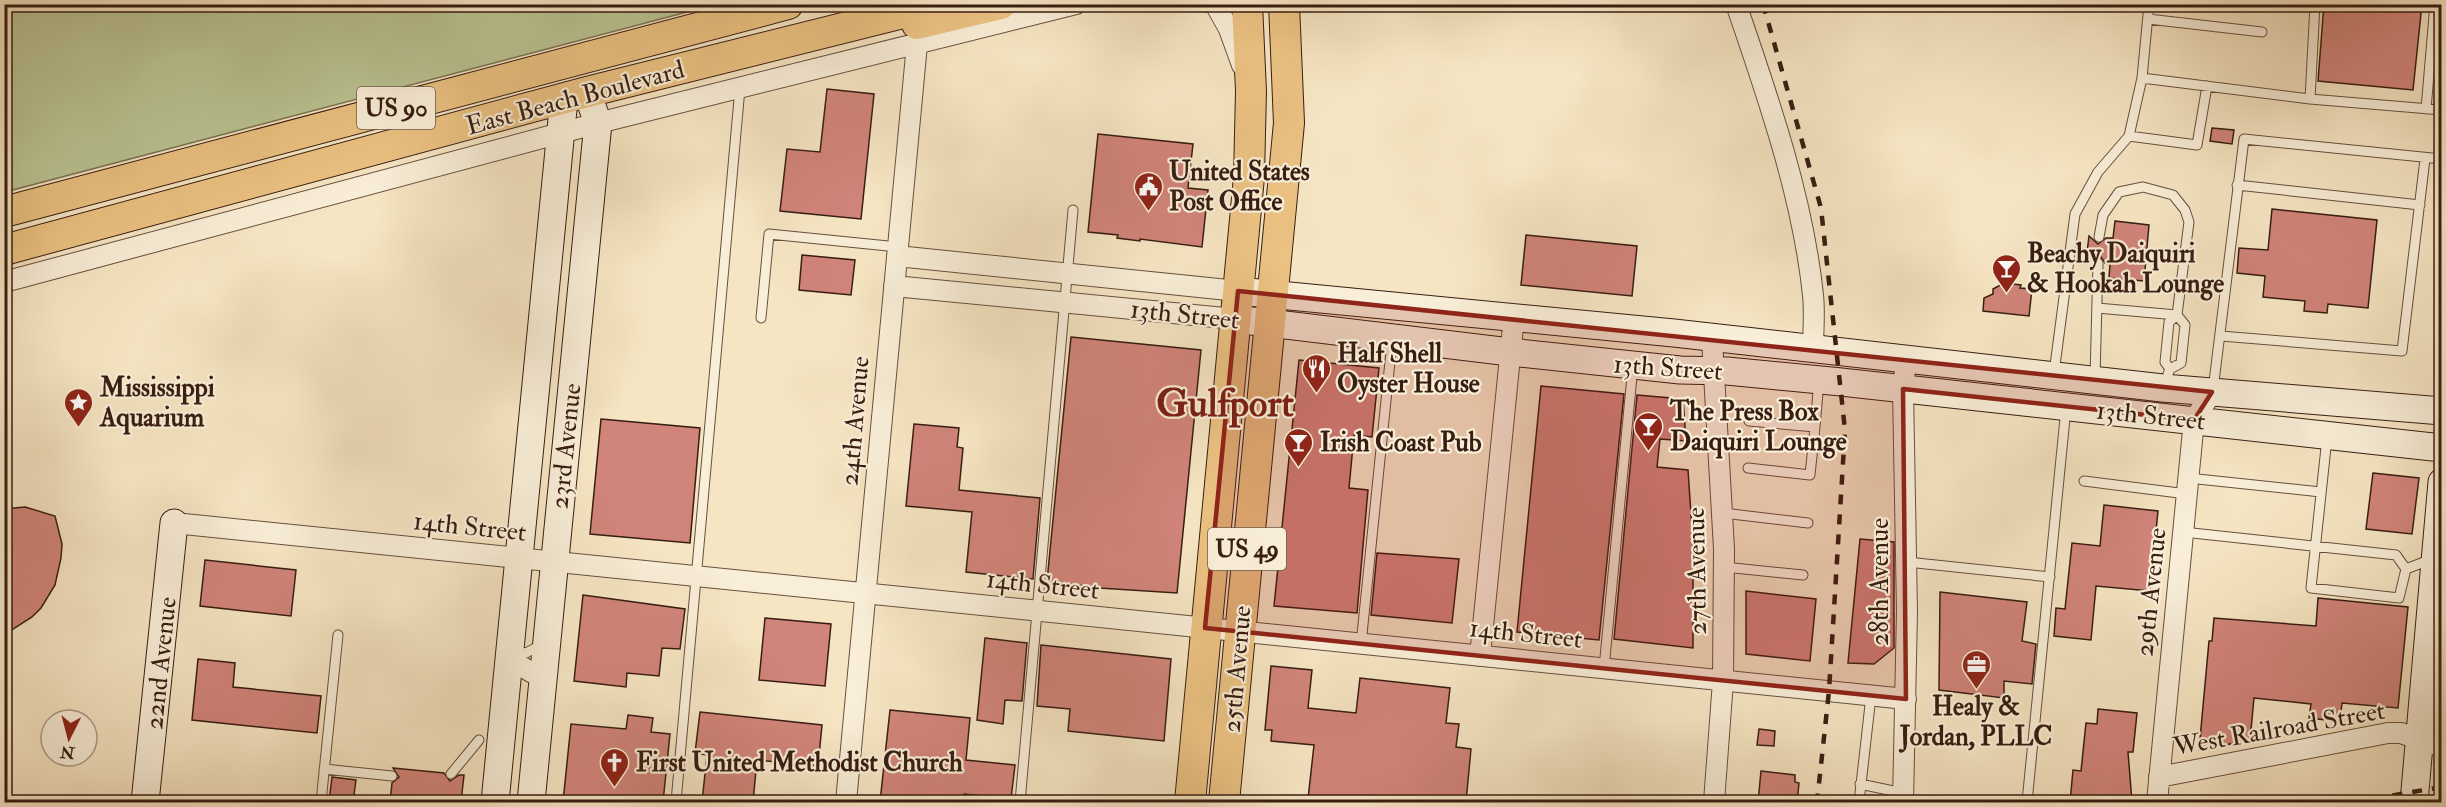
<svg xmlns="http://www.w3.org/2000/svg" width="2446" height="807" font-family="'IM FELL Double Pica',serif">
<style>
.green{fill:#bbc594;stroke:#797153;stroke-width:1.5}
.building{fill:#d1847a;stroke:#371d12;stroke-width:1.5}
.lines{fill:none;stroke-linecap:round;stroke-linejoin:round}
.lane-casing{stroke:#674f3e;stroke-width:11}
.street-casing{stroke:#674f3e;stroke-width:22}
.secondary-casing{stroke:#371d12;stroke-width:29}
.primary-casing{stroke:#371d12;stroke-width:32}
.lane{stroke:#f9eed8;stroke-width:9}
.street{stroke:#f9eed8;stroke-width:20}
.secondary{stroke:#f9eed8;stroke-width:27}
.primary{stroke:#ebc282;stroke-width:30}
.rail{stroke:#371d12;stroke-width:4.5;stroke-dasharray:10 10;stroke-linecap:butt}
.marked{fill:#8f2418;fill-opacity:0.2;stroke:#8f2418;stroke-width:4.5;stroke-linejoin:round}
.labels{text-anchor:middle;stroke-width:4.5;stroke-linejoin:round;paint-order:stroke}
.shield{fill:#f9eed8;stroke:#715c4d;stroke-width:1.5}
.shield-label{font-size:24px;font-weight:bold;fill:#371d12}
.street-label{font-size:26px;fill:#371d12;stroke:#f9eed8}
.poi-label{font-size:26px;font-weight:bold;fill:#371d12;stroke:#f9eed8;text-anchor:start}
.town-label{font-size:38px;font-weight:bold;fill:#7a1f14;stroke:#f9eed8}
</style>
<rect width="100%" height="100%" fill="#f6e5c3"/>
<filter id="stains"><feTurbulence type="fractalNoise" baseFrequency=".00333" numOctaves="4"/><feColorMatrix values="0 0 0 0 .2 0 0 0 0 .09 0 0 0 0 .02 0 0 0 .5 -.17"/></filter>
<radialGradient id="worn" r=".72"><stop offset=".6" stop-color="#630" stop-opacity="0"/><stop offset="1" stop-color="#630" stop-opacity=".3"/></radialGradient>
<!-- green -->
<path class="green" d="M 5,4 L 714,4 L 714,5 L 5,192 Z"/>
<!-- building -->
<path class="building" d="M 2324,4 L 2422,4 L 2413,90 L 2318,81 Z
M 827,89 L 874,94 L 861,219 L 780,211 L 787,149 L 820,152 Z
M 2212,128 L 2234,130 L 2232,144 L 2210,141 Z
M 1098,134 L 1193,144 L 1188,188 L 1208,190 L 1202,247 L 1140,239 L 1140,241 L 1117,238 L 1118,235 L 1088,232 Z
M 2272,209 L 2377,220 L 2368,308 L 2328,304 L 2327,313 L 2304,311 L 2305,301 L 2263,297 L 2265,276 L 2237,273 L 2239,248 L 2268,250 Z
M 2115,221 L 2149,225 L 2144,281 L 2109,278 L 2110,264 L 2105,263 L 2101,257 L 2086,261 L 2089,236 L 2098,244 L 2106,238 L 2113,238 Z
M 1526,235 L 1637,246 L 1632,296 L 1521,285 Z
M 802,255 L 855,260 L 851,295 L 799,290 Z
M 2004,283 L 2021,285 L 2020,288 L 2032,289 L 2029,316 L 1983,311 L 1984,298 L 1993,294 L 1993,289 Z
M 1071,337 L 1201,350 L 1177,593 L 1099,588 L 1047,581 Z
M 1299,360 L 1379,368 L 1372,437 L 1354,435 L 1349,488 L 1368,490 L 1357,613 L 1274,606 Z
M 1541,386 L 1624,394 L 1599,640 L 1517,632 Z
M 1637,395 L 1683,399 L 1686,441 L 1660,439 L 1657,467 L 1688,470 L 1693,544 L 1693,648 L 1614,639 Z
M 601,419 L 700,428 L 690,543 L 590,534 Z
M 914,424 L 959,428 L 957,447 L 963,448 L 959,490 L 1040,498 L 1033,579 L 966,572 L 972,512 L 906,506 Z
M 2373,473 L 2419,478 L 2412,534 L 2366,529 Z
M 2104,505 L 2158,511 L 2150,591 L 2096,586 L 2091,640 L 2054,636 L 2056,608 L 2065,609 L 2072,543 L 2100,546 Z
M 25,507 L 55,516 L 62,544 L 61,558 L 55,585 L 41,608 L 32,617 L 4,635 L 4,509 Z
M 1860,539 L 1894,542 L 1894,648 L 1874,664 L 1848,663 Z
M 1377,553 L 1459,559 L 1452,623 L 1371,615 Z
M 205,560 L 296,570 L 291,616 L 200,606 Z
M 1746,591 L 1816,599 L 1810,661 L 1746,654 Z
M 1940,592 L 2027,602 L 2022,641 L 2036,644 L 2032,684 L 2004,681 L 2004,698 L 1939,690 Z
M 583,595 L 685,609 L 680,649 L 662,648 L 659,676 L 627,673 L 626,687 L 574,681 Z
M 2318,598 L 2408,607 L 2398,708 L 2342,703 L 2340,720 L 2326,720 L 2309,718 L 2311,704 L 2254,698 L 2250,740 L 2199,750 L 2209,641 L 2212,641 L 2214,618 L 2316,626 Z
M 765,618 L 831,624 L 825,686 L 759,680 Z
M 985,638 L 1027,643 L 1022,701 L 1005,700 L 1003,724 L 977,720 Z
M 1041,645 L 1171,659 L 1164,741 L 1068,731 L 1070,709 L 1037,706 Z
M 198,659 L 235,663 L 233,687 L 321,696 L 317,733 L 192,720 Z
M 1271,666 L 1312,670 L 1308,708 L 1356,713 L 1360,678 L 1450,688 L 1446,723 L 1459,724 L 1456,747 L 1471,749 L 1466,802 L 1336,802 L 1308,799 L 1314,745 L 1271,741 L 1272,730 L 1265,730 Z
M 2098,709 L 2137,713 L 2133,752 L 2128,752 L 2132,802 L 2070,802 L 2073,770 L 2081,771 L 2086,723 L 2097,724 Z
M 890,710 L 970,718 L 966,760 L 1015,765 L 1011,799 L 964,794 L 963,802 L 880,802 Z
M 700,712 L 822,725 L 818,766 L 757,760 L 753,802 L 702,802 L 707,755 L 695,753 Z
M 628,715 L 653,718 L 651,732 L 670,734 L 663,802 L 563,802 L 571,724 L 626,729 Z
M 1759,729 L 1775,731 L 1774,746 L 1757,745 Z
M 393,768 L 444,773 L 450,781 L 459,775 L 464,775 L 461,802 L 390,802 L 392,783 L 399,777 Z
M 1761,771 L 1795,775 L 1795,782 L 1799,783 L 1797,802 L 1758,802 Z
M 332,777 L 356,780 L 353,802 L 329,802 Z"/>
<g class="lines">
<defs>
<path id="lane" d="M 2149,4 L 2142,78 L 2310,99
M 2315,4 L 2310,99 L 2442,110
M 2148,19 L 2262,32
M 2426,109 L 2435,4
M 2129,136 L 2197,145 L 2207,86
M 2237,185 L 2420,205
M 2099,237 L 2103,215 L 2119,192 L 2143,187 L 2173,195 L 2185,210 L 2189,222 L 2177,315 L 2169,322 L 2165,362 L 2170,369
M 2097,308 L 2177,315 L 2185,325 L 2181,363 L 2170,369 L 2168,374
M 761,318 L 769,234 L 898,247
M 2221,336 L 2402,351 L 2425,159
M 2054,373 L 2075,214 L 2098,172 L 2129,136 L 2142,78
M 2095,377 L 2098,263
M 2213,390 L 2244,139 L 2442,159
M 1815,427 L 1819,381
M 2327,438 L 2311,588 L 2399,598 L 2406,569 L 2432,559
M 1748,468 L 1810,475 L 1815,427 L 1749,421
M 2188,478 L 2321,492
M 2084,481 L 2187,494
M 1723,513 L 1808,523
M 2183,532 L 2396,555 L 2406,569
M 1907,562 L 2050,577
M 1724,567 L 1803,575
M 1361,644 L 1392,342
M 512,651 L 526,653 L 541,645
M 1604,668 L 1633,366
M 324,769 L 392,776
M 451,774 L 479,740
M 1860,784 L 1903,793
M 321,802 L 338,635
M 676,802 L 740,88
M 1020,802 L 1073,210
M 1859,802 L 1871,696
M 2027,802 L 2066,408"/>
<path id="street" d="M 1215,4 L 1229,29 L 1242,65
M 1736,4 C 1768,97 1803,198 1813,295 C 1815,313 1813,332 1813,350
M 897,256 L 1238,291
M 4,282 L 598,123 L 1076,4
M 894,286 L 1235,319
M 1712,339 L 1724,549 L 1723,681 L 1714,802
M 174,523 L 1906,699
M 1480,656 L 1514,317
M 509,659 L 543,679
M 2159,777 L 2388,733 L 2401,733 L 2442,747
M 846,802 L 917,44
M 1903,802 L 1907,611 L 1903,389 L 1906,360
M 2157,802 L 2194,420 L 2212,392"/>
<path id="secondary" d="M 1238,291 L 1674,333 L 2163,388 L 2442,411
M 1235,319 L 1510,352 L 1680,370 L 1727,371 L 1841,382 L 2442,448
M 145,802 L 174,523
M 495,802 L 564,99
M 531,802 L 598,123 L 587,92
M 2414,802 L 2442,482"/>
<path id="primary" d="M 917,24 L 1001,4
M 4,212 L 788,4
M 4,250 L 587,92 L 939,4
M 1190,802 L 1249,177 L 1251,91 L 1247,4
M 1224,802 L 1289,123 L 1284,4"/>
</defs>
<!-- lane casing -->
<use href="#lane" class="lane-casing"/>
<!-- street casing -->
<use href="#street" class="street-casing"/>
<!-- secondary casing -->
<use href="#secondary" class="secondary-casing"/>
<!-- primary casing -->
<use href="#primary" class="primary-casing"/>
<!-- lane -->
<use href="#lane" class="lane"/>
<!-- street -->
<use href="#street" class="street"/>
<!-- secondary -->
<use href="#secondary" class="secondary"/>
<!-- primary -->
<use href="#primary" class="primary"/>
<!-- rail -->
<path class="rail" d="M 1763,4 L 1821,208 L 1845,430 L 1829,691 L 1817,802
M 2353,802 L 2442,787"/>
</g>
<!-- marked area -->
<path class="marked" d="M 1238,291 L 2212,392 L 2194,420 L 1903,389 L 1906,699 L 1205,628 Z"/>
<!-- icons -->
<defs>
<symbol id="civic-pin" viewBox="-11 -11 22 30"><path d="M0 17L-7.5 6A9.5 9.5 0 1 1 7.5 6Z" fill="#8f2418" stroke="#f9eed8"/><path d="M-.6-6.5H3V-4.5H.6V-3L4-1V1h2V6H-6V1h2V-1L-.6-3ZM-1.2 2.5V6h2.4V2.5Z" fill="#fff"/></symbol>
<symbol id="bar-pin" viewBox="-11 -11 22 30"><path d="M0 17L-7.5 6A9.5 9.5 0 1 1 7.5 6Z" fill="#8f2418" stroke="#f9eed8"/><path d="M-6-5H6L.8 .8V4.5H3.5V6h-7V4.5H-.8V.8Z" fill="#fff"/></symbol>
<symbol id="restaurant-pin" viewBox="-11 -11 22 30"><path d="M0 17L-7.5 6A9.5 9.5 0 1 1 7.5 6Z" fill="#8f2418" stroke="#f9eed8"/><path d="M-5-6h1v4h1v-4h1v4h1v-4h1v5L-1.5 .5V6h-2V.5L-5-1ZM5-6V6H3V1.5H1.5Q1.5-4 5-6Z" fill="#fff"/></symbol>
<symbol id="sight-pin" viewBox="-11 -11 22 30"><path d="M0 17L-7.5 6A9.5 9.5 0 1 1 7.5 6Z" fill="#8f2418" stroke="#f9eed8"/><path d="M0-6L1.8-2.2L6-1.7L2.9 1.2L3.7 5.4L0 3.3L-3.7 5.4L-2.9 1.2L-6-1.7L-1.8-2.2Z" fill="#fff"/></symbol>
<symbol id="office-pin" viewBox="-11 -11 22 30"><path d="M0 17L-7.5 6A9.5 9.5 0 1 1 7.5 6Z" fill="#8f2418" stroke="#f9eed8"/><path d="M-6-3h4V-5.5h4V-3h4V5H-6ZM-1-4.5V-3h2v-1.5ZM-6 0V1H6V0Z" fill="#fff"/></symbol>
<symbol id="church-pin" viewBox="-11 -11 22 30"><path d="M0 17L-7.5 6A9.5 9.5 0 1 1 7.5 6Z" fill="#8f2418" stroke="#f9eed8"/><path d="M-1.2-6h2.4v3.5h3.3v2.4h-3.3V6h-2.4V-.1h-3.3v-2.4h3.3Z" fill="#fff"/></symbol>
</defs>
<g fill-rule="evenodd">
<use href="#civic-pin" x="1132" y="170" width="33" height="45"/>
<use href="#bar-pin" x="1990" y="252" width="33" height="45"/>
<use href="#restaurant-pin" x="1300" y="352" width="33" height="45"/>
<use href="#sight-pin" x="62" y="386" width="33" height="45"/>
<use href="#bar-pin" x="1632" y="410" width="33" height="45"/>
<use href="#bar-pin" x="1282" y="426" width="33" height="45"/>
<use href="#office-pin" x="1960" y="648" width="33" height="45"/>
<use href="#church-pin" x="598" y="746" width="33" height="45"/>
</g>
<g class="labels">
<!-- shield labels -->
<g class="shield">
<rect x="357" y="87" width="78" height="42" rx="4.5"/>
<rect x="1208" y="528" width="78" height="42" rx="4.5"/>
</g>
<g class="shield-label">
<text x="396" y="116">US 90</text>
<text x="1247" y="557">US 49</text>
</g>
<!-- street labels -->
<g class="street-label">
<text transform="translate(575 97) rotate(-15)" y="9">East Beach Boulevard</text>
<text transform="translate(1185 314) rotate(6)" y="9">13th Street</text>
<text transform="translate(1668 367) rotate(4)" y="9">13th Street</text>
<text transform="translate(2151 415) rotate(6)" y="9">13th Street</text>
<text transform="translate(854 421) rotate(-85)" y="9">24th Avenue</text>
<text transform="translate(565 446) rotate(-84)" y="9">23rd Avenue</text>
<text transform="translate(470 526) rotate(6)" y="9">14th Street</text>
<text transform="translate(1696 571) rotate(-91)" y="9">27th Avenue</text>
<text transform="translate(1879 582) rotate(-90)" y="9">28th Avenue</text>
<text transform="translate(1043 584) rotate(6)" y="9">14th Street</text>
<text transform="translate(2150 592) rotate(-84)" y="9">29th Avenue</text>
<text transform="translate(1526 633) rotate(6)" y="9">14th Street</text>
<text transform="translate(160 663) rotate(-84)" y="9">22nd Avenue</text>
<text transform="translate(1236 669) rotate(-85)" y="9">25th Avenue</text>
<text transform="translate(2279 728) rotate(-10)" y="9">West Railroad Street</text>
</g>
<!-- poi labels -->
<g class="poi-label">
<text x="1169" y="180">United States<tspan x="1169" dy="30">Post Office</tspan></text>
<text x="2027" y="262">Beachy Daiquiri<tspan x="2027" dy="30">&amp; Hookah Lounge</tspan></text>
<text x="1337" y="362">Half Shell<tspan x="1337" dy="30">Oyster House</tspan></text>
<text x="100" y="396">Mississippi<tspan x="100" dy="30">Aquarium</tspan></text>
<text x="1670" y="420">The Press Box<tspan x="1670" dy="30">Daiquiri Lounge</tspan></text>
<text x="1320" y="451">Irish Coast Pub</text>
<text x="1976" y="715" text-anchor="middle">Healy &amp;<tspan x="1976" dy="30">Jordan, PLLC</tspan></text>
<text x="636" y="771">First United Methodist Church</text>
</g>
<!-- town labels -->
<g class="town-label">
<text x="1225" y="416">Gulfport</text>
</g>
</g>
<!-- margin -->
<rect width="2446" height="807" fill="none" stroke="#f6e5c3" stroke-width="24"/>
<rect x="6" y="6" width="2434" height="795" fill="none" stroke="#371d12" stroke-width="3"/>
<rect x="12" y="12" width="2422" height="783" fill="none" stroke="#371d12" stroke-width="1.5"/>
<!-- north arrow -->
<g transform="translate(69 738) rotate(186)"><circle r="28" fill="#f9eed8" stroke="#ab9a89" stroke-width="1.5"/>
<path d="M0-4.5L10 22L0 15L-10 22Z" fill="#8f2418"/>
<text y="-9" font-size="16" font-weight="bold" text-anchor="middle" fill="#371d12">N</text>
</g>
<rect width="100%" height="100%" filter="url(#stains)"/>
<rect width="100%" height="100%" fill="url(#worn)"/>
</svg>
